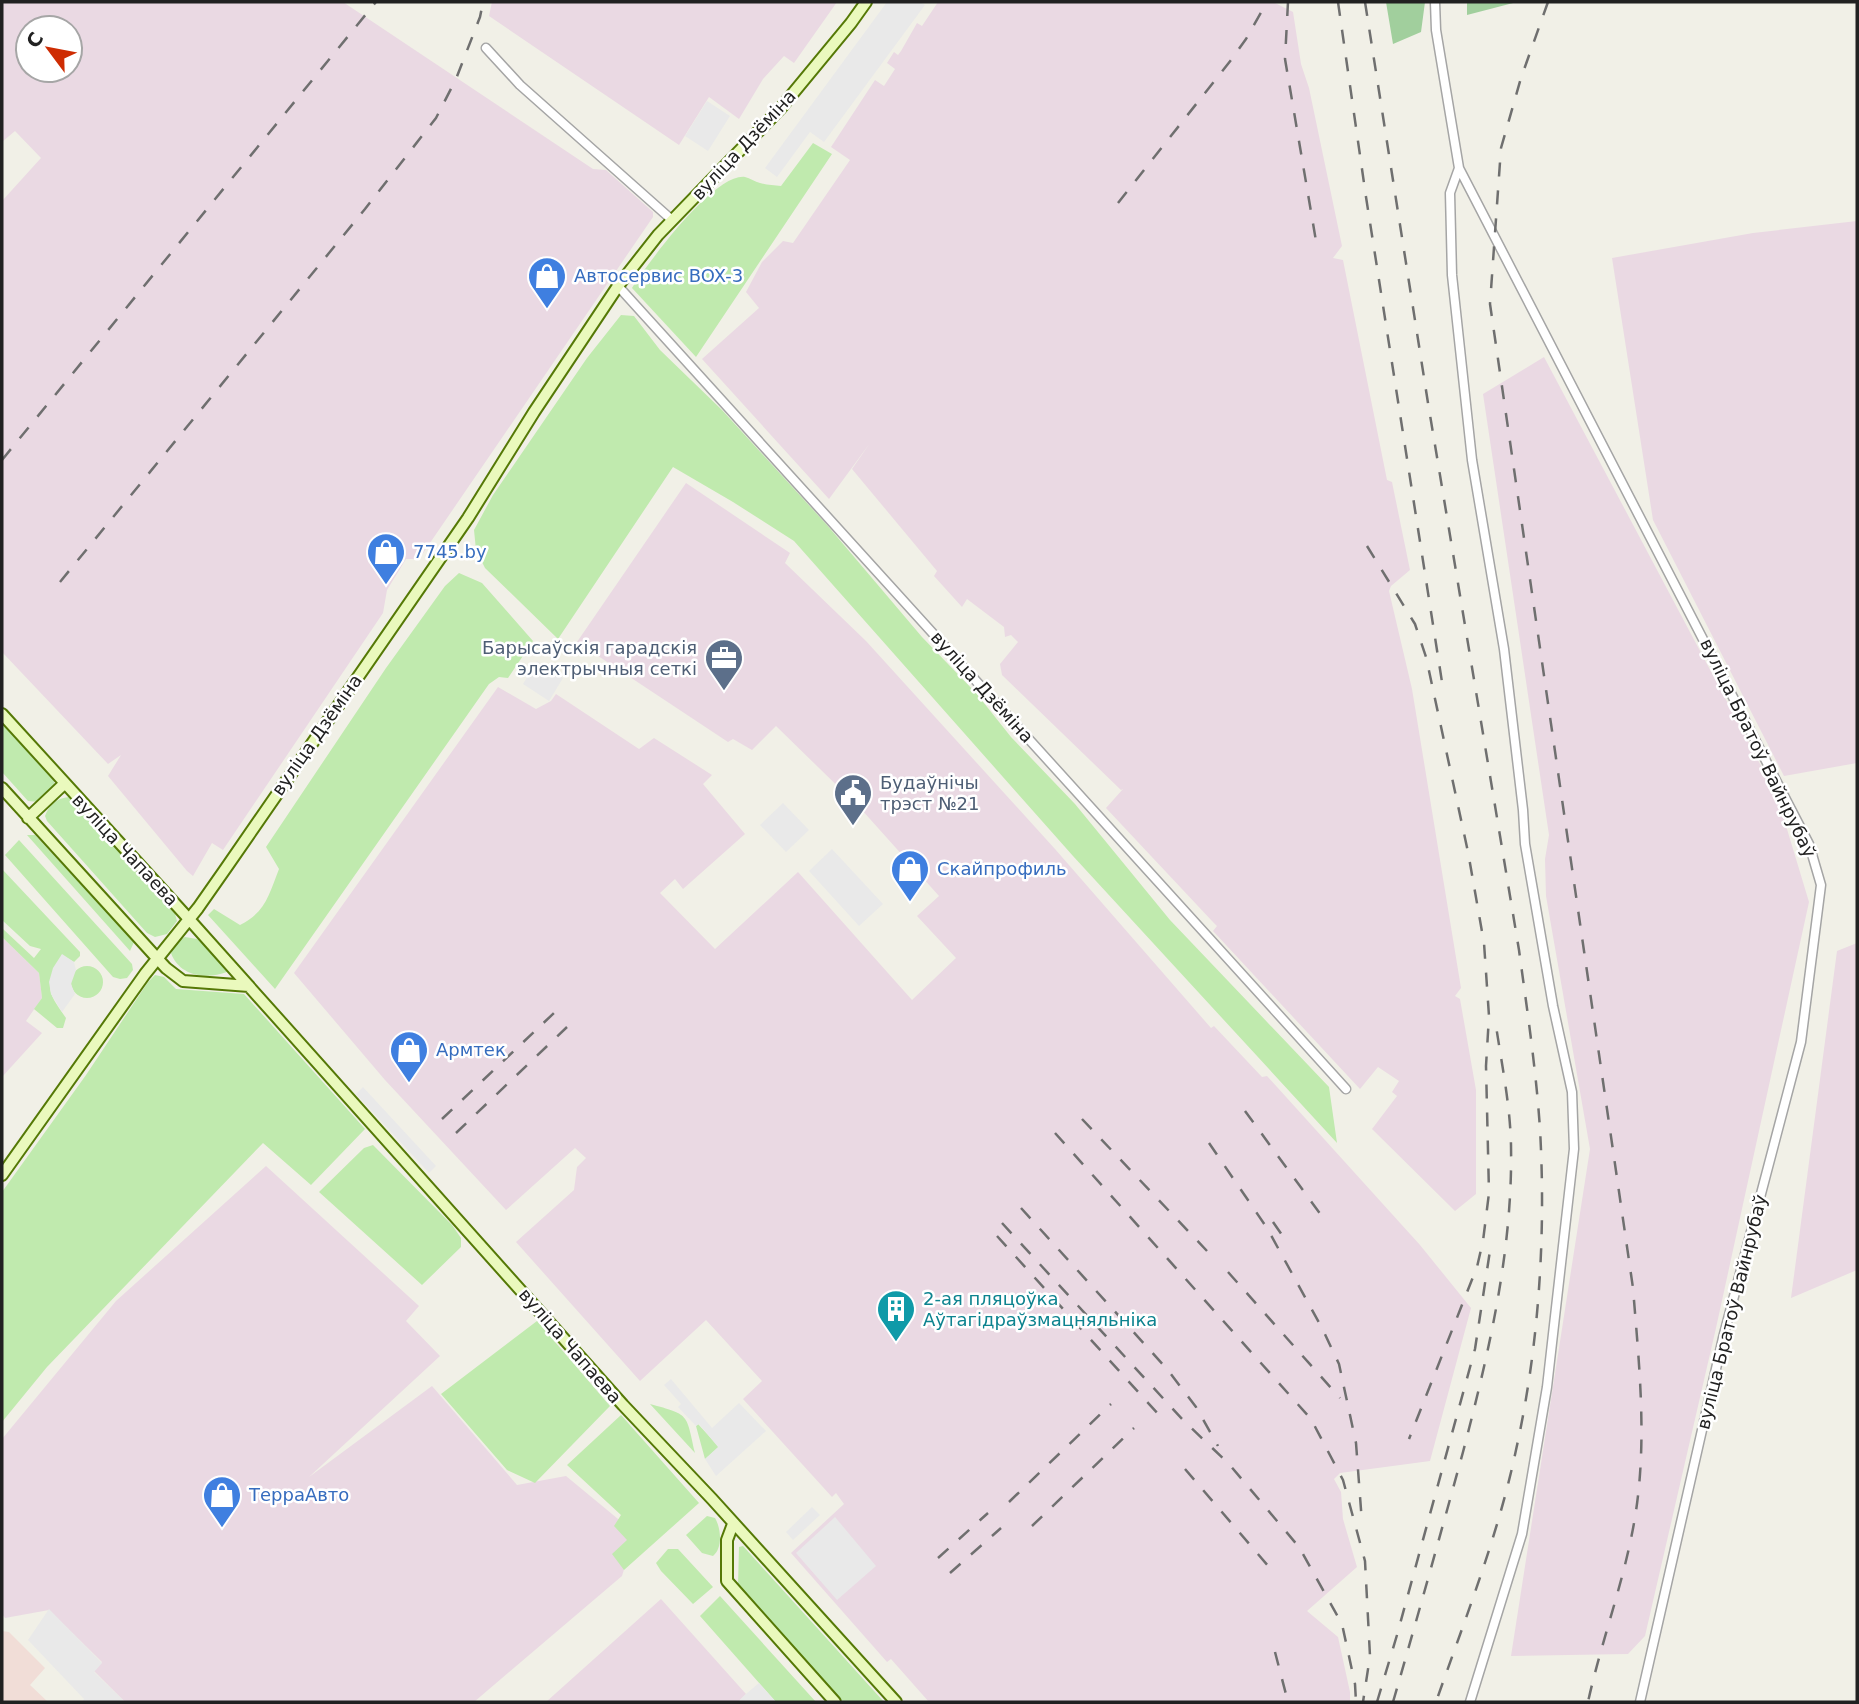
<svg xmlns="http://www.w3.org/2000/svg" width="1859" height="1704" font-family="'DejaVu Sans',sans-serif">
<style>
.commercial{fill:#f1ddd7}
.industrial{fill:#ead9e3;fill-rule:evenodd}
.grass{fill:#c0eaae}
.forest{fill:#a1cf9d}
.parking{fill:#e9e9e9}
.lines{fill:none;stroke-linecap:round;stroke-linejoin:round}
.street-casing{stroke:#a5a5a5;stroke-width:11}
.secondary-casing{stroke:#557906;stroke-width:14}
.street{stroke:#fff;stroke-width:8}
.secondary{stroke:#eaf9bd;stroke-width:10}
.rail{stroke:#6f6f6f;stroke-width:2.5;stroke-dasharray:14 14;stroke-linecap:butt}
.labels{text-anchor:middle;stroke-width:5;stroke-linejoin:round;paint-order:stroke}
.street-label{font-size:18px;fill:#212121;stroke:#fff}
.shop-label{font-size:18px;fill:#366cbe;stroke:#fff;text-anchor:start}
.service-label{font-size:18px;fill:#4e5e75;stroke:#fff;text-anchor:end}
.culture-label{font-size:18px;fill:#0d838f;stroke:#fff;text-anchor:start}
</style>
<rect width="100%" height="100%" fill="#f1f0e7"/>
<!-- commercial -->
<path class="commercial" d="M 2,1631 L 9,1632 L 45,1668 L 30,1685 L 48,1702 L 2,1702 Z"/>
<!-- industrial -->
<path class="industrial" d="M 2,2 L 343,2 L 593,169 L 606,170 L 653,212 L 653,217 L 419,559 L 406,559 L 387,590 L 383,613 L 223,850 L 212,843 L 193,876 L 187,871 L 108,776 L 121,755 L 108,764 L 2,652 L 2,201 L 41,158 L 15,131 L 2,142 ZM 28,28 L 70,28 L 70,70 L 28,70 Z
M 492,2 L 837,2 L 794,63 L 784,56 L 763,79 L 739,119 L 709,97 L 679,145 L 489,16 Z
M 938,2 L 1273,2 L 1293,12 L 1301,64 L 1309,88 L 1342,246 L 1333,258 L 1343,260 L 1387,480 L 1392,482 L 1410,570 L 1391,586 L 1389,591 L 1412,689 L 1461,988 L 1455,996 L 1460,999 L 1476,1090 L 1476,1194 L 1455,1211 L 1372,1129 L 1397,1096 L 1392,1092 L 1399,1081 L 1378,1067 L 1360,1089 L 1213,931 L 1217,926 L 1212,921 L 1106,808 L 1123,789 L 1121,790 L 1002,675 L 1000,664 L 1018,642 L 1011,635 L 1005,637 L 1004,627 L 967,599 L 962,607 L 934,576 L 937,571 L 852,469 L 870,443 L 829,499 L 702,359 L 759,308 L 746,292 L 762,262 L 783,241 L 793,243 L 850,160 L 831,147 L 875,80 L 884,86 L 895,69 L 887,63 L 894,52 L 898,55 L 901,51 L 917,23 L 922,26 Z
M 1857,221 L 1857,763 L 1784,776 L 1653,520 L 1612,258 L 1753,233 Z
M 1544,357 L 1777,796 L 1809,902 L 1716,1328 L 1645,1636 L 1628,1654 L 1511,1656 L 1590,1149 L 1546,896 L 1545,859 L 1549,835 L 1483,394 Z
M 686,483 L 790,553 L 785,563 L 866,641 L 1055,849 L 1211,1028 L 1214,1026 L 1262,1077 L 1267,1076 L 1420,1245 L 1471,1308 L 1430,1461 L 1340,1473 L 1334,1479 L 1341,1492 L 1343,1519 L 1357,1567 L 1307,1611 L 1338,1637 L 1350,1692 L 1350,1702 L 929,1702 L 891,1659 L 887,1662 L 791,1553 L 844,1504 L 836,1493 L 832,1497 L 743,1399 L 762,1381 L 706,1320 L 640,1381 L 516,1242 L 574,1190 L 577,1167 L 586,1158 L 575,1148 L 506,1210 L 385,1080 L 294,973 L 498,687 L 536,709 L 551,701 L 556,694 L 639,749 L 654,738 L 712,775 L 703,784 L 745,834 L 683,889 L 675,879 L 660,893 L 715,949 L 798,872 L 912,1000 L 956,958 L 917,916 L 939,896 L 861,809 L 776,726 L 752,750 L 733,739 L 728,742 L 577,642 Z
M 2,937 L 39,973 L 42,998 L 26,1021 L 42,1033 L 2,1077 Z
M 1857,943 L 1857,1270 L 1791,1298 L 1837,951 Z
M 266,1166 L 419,1306 L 406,1321 L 440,1356 L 309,1477 L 432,1386 L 517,1485 L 566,1476 L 635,1533 L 622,1576 L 474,1702 L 125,1702 L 94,1671 L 102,1662 L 49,1610 L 5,1618 L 2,1614 L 2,1439 L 116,1301 Z
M 661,1599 L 746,1694 L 738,1702 L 546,1702 Z"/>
<!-- grass -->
<path class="grass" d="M 813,143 L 832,154 L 696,357 L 632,288 C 648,263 714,173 745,177 C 750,178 755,182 760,183 C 767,185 774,185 781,186 Z
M 621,315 L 634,316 L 660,350 L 722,410 L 827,525 L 922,637 L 976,693 L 1011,737 L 1075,804 L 1170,920 L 1329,1087 L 1337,1143 L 1073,856 L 794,541 L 733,502 L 673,467 L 558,639 L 485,568 L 476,550 L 474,530 L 493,495 L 587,358 Z
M 459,573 L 482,583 L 533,641 L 508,678 L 499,677 L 489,684 L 275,989 L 208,915 L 214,909 L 240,925 C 266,912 269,894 279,869 L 266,847 L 386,668 L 445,586 Z
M 2,723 L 53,779 L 55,785 L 52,791 L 39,802 L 28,801 L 2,772 Z
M 69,797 L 175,914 L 177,921 L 167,934 L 155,937 L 147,933 L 47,821 L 45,816 C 49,805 57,798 69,797 Z
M 27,835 L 35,835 L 134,942 L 130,951 Z
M 19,840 L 132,964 L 133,970 L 127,978 L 120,979 L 113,977 L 5,855 Z
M 2,869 L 80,952 L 80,956 L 74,962 L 62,955 C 46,988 45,988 66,1018 L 63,1028 L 57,1028 L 34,1009 L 42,998 L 39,973 L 2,937 L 3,929 L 34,958 L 41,949 L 30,946 L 2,920 Z
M 185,937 L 197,939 L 202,943 L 227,972 C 206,980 179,976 171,953 L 178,941 Z
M71 982a16 16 0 1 1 32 0a16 16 0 1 1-32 0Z
M 155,975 L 164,977 L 176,989 L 244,994 L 365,1129 L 311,1185 L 263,1143 L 47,1367 L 2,1422 L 2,1192 L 86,1075 L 148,982 Z
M 373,1145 L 452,1225 L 461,1238 L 461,1247 L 422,1285 L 319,1192 L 364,1148 Z
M 537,1321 L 610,1406 L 535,1483 L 507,1470 L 441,1394 Z
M 650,1404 C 690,1415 686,1413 695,1453 Z
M 621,1415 L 699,1503 L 624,1570 L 612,1554 L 627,1540 L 614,1526 L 621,1515 L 567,1465 Z
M 698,1424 L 719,1447 L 705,1459 L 696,1426 Z
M 707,1516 L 715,1518 C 721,1528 723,1548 713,1556 L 702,1553 L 686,1535 Z
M 743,1546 L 884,1702 L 843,1702 L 738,1585 L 739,1547 Z
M 668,1549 L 678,1549 L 713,1587 L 693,1604 L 661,1571 L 656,1563 Z
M 720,1596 L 816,1702 L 776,1702 L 700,1616 Z"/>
<!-- forest -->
<path class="forest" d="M 1386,2 L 1425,2 L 1421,32 L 1393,44 Z
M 1467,2 L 1517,2 L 1467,15 Z"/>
<!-- parking -->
<path class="parking" d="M 887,2 L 920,2 L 925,5 L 824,142 L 810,132 L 777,177 L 765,168 Z
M 707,101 L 730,116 L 708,151 L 685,136 Z
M 537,661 L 563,678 L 549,701 L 523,684 Z
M 783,803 L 809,830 L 786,852 L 760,825 Z
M 832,849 L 883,904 L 859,926 L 809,871 Z
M 62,954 L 74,962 L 76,970 L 71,984 L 75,994 L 62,1012 L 51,994 L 49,982 L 53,968 Z
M 363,1087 L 436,1166 L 429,1173 L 356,1094 Z
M 671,1379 L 712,1428 L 739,1403 L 766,1431 L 716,1476 L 705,1459 L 718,1447 L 699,1424 L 696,1426 L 678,1407 L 681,1404 L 664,1385 Z
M 812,1507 L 820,1515 L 793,1540 L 786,1532 Z
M 835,1517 L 876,1566 L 837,1600 L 796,1553 Z
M 49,1609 L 102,1663 L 94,1672 L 125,1702 L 82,1702 L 84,1699 L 28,1640 Z
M 759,1683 L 776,1702 L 738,1702 L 746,1694 Z"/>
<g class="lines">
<defs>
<path id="street" d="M 1435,2 L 1436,30 L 1459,168 L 1809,844 L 1821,885 L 1801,1042 L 1723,1338 L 1640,1702
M 486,48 L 520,85 L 672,220
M 1459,168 L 1450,193 L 1452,275 L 1472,460 L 1504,649 L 1523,810 L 1525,844 L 1553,1006 L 1572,1092 L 1574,1149 L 1547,1387 L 1522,1534 L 1470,1702
M 618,286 L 1346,1089"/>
<path id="secondary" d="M 2,714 L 188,918 L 623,1405 L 712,1499 L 896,1702
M 2,788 L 166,968 L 183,981 L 249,986
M 28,818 L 64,784
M 2,1175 L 145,974 L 198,908 L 226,868 L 468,518 L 534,412 L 618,286 L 658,235 L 780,109 L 851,23 L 866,2
M 733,1524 L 727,1540 L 727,1581 L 835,1702"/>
</defs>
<!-- street casing -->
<use href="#street" class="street-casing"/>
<!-- secondary casing -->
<use href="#secondary" class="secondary-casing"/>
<!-- street -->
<use href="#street" class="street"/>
<!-- secondary -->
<use href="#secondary" class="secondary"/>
<!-- rail -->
<path class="rail" d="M 1288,2 L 1285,59 L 1316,241
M 1338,2 L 1366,197 L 1442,682
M 1365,2 L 1428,403 L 1519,950 C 1527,1009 1536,1069 1540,1129 C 1546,1235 1539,1346 1516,1450 C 1498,1536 1465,1619 1436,1702
M 1548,2 L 1521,78 L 1501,148 L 1490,304 L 1633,1288 C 1639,1363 1647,1437 1636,1511 C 1626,1577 1602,1638 1588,1702
M 1118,203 L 1231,60 L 1246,39 L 1267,2
M 2,460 L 376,2
M 1367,546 L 1415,624 L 1426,657 L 1468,852 L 1484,943 L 1489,1016 L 1486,1066 L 1489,1193 L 1483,1241 L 1477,1267 L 1409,1439
M 60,582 L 365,209 L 436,118 L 456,79 L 480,17 L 483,2
M 1245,1111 L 1324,1219
M 442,1119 L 554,1013
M 1082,1119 L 1207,1251
M 456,1133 L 567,1027
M 1055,1133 L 1311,1419 L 1343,1480 L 1365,1561 L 1370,1656 L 1363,1702
M 1209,1143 L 1267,1228 L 1322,1328 L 1339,1364 L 1356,1443 L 1362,1523
M 1021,1208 L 1167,1369 L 1196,1407 L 1218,1446
M 1273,1222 L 1289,1245
M 1002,1223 L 1183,1420 L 1229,1464 L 1299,1547 L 1342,1624 L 1355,1684 L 1356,1702
M 997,1236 L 1159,1415
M 1228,1272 L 1340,1398
M 1185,1469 L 1275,1574
M 1009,1502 L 1111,1404
M 1032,1526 L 1134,1428
M 938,1558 L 988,1513
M 950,1573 L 1001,1528
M 1275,1652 L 1288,1702
M 1377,1702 L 1397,1635 L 1475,1349 L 1491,1244
M 1393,1702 C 1417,1619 1440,1536 1463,1452 C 1489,1352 1513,1250 1511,1145 C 1510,1102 1501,1061 1495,1019"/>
</g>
<!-- icons -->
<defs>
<symbol id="shop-pin" viewBox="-11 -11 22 30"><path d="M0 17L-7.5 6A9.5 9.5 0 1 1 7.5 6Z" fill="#3f7fe0" stroke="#fff"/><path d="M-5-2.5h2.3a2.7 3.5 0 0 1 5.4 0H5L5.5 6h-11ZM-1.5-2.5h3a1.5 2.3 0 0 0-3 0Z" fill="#fff"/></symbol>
<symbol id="office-pin" viewBox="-11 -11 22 30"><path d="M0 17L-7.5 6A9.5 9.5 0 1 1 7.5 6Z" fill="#5c6f8a" stroke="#fff"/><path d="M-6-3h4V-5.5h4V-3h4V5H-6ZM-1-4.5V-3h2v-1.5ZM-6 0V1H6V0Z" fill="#fff"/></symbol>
<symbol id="civic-pin" viewBox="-11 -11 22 30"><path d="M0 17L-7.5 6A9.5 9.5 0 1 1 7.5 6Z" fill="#5c6f8a" stroke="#fff"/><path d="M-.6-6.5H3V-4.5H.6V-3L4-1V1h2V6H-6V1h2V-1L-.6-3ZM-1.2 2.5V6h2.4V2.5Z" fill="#fff"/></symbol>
<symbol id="building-pin" viewBox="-11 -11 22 30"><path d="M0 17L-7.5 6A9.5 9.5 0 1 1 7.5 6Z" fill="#0f9aa8" stroke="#fff"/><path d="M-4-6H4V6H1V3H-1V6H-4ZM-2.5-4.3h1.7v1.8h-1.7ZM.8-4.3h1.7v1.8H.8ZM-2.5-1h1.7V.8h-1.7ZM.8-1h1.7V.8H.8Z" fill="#fff"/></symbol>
</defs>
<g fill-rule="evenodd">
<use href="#shop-pin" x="525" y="254" width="44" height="60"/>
<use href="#shop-pin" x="364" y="530" width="44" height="60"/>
<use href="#office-pin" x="702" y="636" width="44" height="60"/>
<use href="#civic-pin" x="831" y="771" width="44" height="60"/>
<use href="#shop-pin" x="888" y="847" width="44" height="60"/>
<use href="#shop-pin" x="387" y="1028" width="44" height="60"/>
<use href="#building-pin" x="874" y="1287" width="44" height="60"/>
<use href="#shop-pin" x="200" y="1473" width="44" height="60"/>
</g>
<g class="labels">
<!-- street labels -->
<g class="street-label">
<text transform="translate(744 145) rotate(-47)" y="6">вуліца Дзёміна</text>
<text transform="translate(982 687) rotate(48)" y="6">вуліца Дзёміна</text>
<text transform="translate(317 735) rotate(-55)" y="6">вуліца Дзёміна</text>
<text transform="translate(1758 748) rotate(64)" y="6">вуліца Братоў Вайнрубаў</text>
<text transform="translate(125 850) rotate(47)" y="6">вуліца Чапаева</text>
<text transform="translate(1732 1312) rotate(-76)" y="6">вуліца Братоў Вайнрубаў</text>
<text transform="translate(570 1346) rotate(49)" y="6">вуліца Чапаева</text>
</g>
<!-- shop labels -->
<g class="shop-label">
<text x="574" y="282">Автосервис BOX-3</text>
<text x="413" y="558">7745.by</text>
<text x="937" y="875">Скайпрофиль</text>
<text x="436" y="1056">Армтек</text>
<text x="249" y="1501">ТерраАвто</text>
</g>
<!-- service labels -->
<g class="service-label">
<text x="697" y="654">Барысаўскія гарадскія<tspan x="697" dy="21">электрычныя сеткі</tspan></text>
<text x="880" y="789" text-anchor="start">Будаўнічы<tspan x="880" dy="21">трэст №21</tspan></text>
</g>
<!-- culture labels -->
<g class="culture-label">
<text x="923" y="1305">2-ая пляцоўка<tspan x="923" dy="21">Аўтагідраўзмацняльніка</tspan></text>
</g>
</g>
<!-- border -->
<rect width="1859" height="1704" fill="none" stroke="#212121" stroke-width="7"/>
<!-- north arrow -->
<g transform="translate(49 49) rotate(302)"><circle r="33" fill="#ffffff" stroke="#a6a6a6" stroke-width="2"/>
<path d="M0-5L12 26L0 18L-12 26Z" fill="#ce2c03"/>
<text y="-10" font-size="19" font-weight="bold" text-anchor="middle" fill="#212121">С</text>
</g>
</svg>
